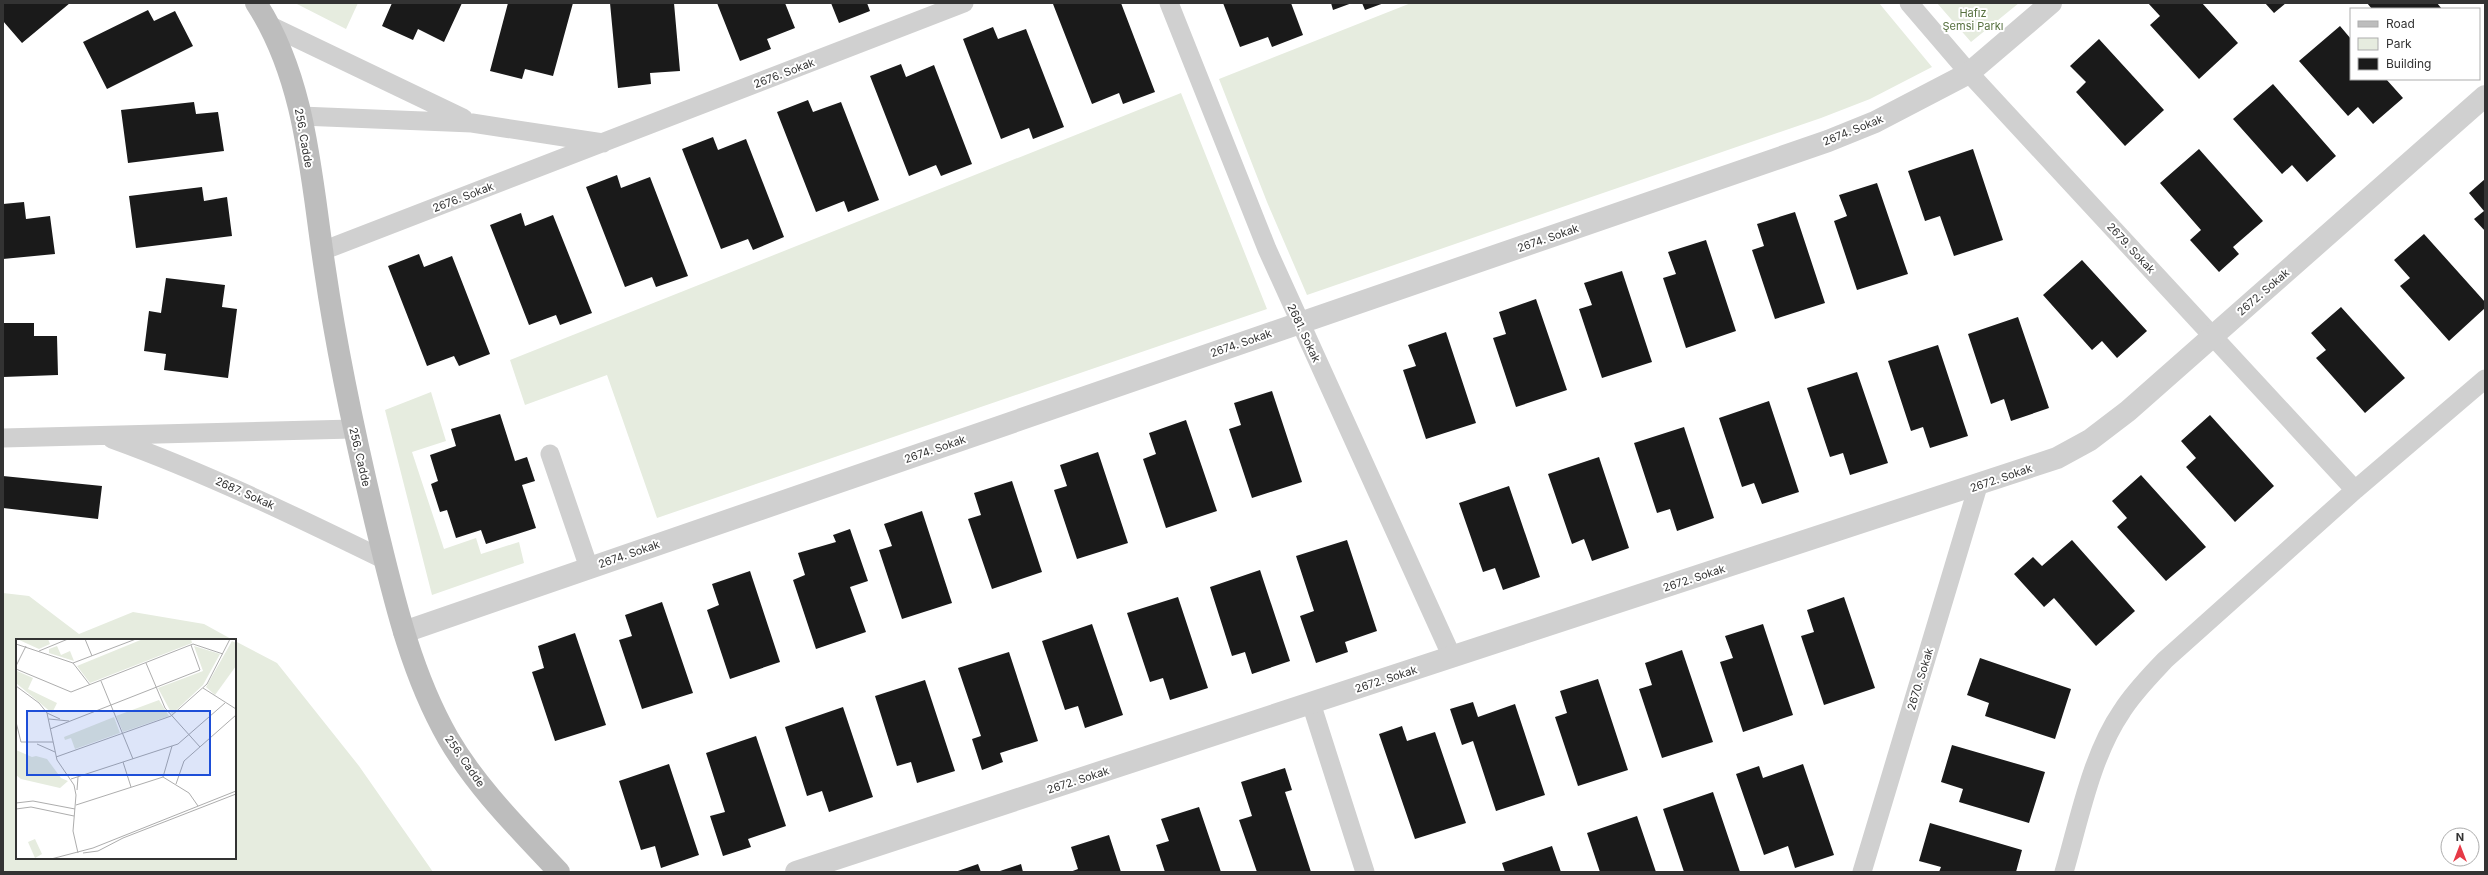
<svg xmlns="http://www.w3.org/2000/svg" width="2488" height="875" font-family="Inter,sans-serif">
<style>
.green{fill:#e6ecdf}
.building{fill:#1a1a1a}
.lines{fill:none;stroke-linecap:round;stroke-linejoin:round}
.lane{stroke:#d0d0d0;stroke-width:19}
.street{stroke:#d0d0d0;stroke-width:22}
.secondary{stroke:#bdbdbd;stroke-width:22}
.labels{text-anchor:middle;stroke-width:4;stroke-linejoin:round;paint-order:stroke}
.park-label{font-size:11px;fill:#56703f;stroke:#fff}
.street-label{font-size:11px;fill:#333;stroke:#fff}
.inset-road{fill:none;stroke:#adadad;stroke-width:1}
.view{fill:#1d4ed8;fill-opacity:0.15;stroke:#1d4ed8;stroke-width:2}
.inset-edge{fill:none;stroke:#333;stroke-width:2}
</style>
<rect width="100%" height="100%" fill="#fff"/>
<!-- green -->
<path class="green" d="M 295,3 L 358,3 L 346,29 Z
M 1411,3 L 1879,3 L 1932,67 L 1870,99 L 1821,118 L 1307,295 L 1267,202 L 1219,79 Z
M 1937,3 L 2019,3 L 1971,42 Z
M 1181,93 L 1267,309 L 657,518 L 607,375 L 525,405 L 510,360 Z
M 431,392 L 446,441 L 412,452 L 444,549 L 476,538 L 481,554 L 519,542 L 524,563 L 432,595 L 385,410 Z
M 3,593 L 29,596 L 79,634 L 133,612 L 204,624 L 233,640 L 17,640 L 17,858 L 235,858 L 235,641 L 277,663 L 359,766 L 433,872 L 3,872 Z"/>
<!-- building -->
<path class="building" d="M 3,3 L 70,3 L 22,43 L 3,21 Z
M 392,3 L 462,3 L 444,42 L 418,29 L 413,40 L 382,26 Z
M 508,3 L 573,3 L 553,76 L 525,69 L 522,79 L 490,71 Z
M 610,3 L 674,3 L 680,71 L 650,73 L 651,84 L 618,88 Z
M 717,3 L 785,3 L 795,28 L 767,39 L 771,49 L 740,61 Z
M 831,3 L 867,3 L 870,11 L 839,23 Z
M 1088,3 L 1121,3 L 1155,92 L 1123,104 L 1119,93 L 1092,104 L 1053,4 Z
M 1223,3 L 1291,3 L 1303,35 L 1272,47 L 1268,37 L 1240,47 Z
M 1331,3 L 1352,3 L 1333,10 Z
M 1362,3 L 1384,3 L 1365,10 Z
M 2148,3 L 2202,3 L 2238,43 L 2199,79 L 2150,25 L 2160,16 Z
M 2265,3 L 2286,3 L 2274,13 Z
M 2367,3 L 2437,3 L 2442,9 L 2372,9 Z
M 148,10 L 154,21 L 175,11 L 193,46 L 107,89 L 83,42 Z
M 2340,26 L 2351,39 L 2351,79 L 2386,79 L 2403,98 L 2373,124 L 2358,107 L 2348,116 L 2299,61 Z
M 993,27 L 998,39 L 1026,29 L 1064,127 L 1033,139 L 1029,128 L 1001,139 L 963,39 Z
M 2099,39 L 2164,110 L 2125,146 L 2076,92 L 2086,82 L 2070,66 Z
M 901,64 L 906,77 L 934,65 L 972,164 L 941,176 L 936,165 L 909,176 L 870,76 Z
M 2273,84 L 2336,156 L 2307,182 L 2292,165 L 2282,174 L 2233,119 Z
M 808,100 L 813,112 L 841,102 L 879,200 L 848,212 L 844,201 L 816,212 L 777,112 Z
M 194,102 L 196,114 L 218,112 L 224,151 L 128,163 L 121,110 Z
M 713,137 L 718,150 L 746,139 L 784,237 L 753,250 L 748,239 L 721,249 L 682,149 Z
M 1973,149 L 2003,240 L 1954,256 L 1940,216 L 1925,221 L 1908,171 Z
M 2199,149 L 2263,221 L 2233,247 L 2239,254 L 2219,272 L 2190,240 L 2201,230 L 2160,183 Z
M 617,175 L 621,188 L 650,177 L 688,276 L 656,287 L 652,277 L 625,287 L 586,187 Z
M 2485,179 L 2485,231 L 2474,219 L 2484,211 L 2469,193 Z
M 1877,183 L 1908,274 L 1857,290 L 1834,221 L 1847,216 L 1839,195 Z
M 202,187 L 204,201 L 227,197 L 232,236 L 136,248 L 129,196 Z
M 24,202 L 26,219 L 50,216 L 55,254 L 3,259 L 3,204 Z
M 1795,212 L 1825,303 L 1775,319 L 1752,250 L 1764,246 L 1757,224 Z
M 521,213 L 525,226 L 553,215 L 592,313 L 560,325 L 556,315 L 529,325 L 490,225 Z
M 2424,234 L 2485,302 L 2485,308 L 2449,341 L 2400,286 L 2410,278 L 2394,260 Z
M 1706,240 L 1736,331 L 1686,348 L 1663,278 L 1676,274 L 1668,252 Z
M 419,254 L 424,267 L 452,256 L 490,354 L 459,366 L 454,356 L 427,366 L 388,266 Z
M 2082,260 L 2147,331 L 2117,358 L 2102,341 L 2092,350 L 2043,295 Z
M 1622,271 L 1652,362 L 1602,378 L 1579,309 L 1592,305 L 1584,283 Z
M 166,278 L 225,285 L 222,307 L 237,309 L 228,378 L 164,370 L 166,354 L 144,351 L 149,311 L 161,313 Z
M 1536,299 L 1567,390 L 1516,407 L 1493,338 L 1506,334 L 1499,312 Z
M 2341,307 L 2405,378 L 2365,413 L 2316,358 L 2326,350 L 2311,333 Z
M 2018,317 L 2049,408 L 2011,421 L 2004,399 L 1991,404 L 1968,334 Z
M 3,323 L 34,323 L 34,336 L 57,336 L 58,375 L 3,377 Z
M 1446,332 L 1476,423 L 1426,439 L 1403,370 L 1416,366 L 1408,345 Z
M 1938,345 L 1968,436 L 1930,448 L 1923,427 L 1911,431 L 1888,361 Z
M 1857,372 L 1888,463 L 1850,475 L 1843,453 L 1830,457 L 1807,388 Z
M 1272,391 L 1302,482 L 1252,498 L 1229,429 L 1241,425 L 1234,403 Z
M 1769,401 L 1799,492 L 1762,504 L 1754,483 L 1742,487 L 1719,418 Z
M 500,414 L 515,461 L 527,457 L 535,481 L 522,485 L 536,528 L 486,544 L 481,530 L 456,538 L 447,510 L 440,512 L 431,484 L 438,481 L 430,455 L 456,446 L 451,429 Z
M 2210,415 L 2274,486 L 2235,522 L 2186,467 L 2196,458 L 2181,441 Z
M 1186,420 L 1217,511 L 1166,528 L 1143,459 L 1156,454 L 1149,433 Z
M 1684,427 L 1714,518 L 1677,531 L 1670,509 L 1657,513 L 1634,443 Z
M 1098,452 L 1128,543 L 1077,559 L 1054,490 L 1067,486 L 1060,465 Z
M 1599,457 L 1629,548 L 1592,561 L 1584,539 L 1572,544 L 1548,474 Z
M 2141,475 L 2206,547 L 2166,581 L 2117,527 L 2127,518 L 2112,501 Z
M 3,476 L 102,486 L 98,519 L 3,508 Z
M 1012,481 L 1042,572 L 992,589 L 968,519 L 981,515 L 974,493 Z
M 1509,486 L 1540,577 L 1503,590 L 1495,568 L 1483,572 L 1459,503 Z
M 922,511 L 952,603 L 902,619 L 879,550 L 892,546 L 884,524 Z
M 850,529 L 868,581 L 850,587 L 866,632 L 816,649 L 793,580 L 805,575 L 798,553 L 836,542 L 833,535 Z
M 1347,540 L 1377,631 L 1345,642 L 1348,652 L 1316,663 L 1300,616 L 1314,611 L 1296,556 Z
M 2072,540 L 2135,611 L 2096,646 L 2054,598 L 2044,607 L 2014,574 L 2033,557 L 2042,566 Z
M 1260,570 L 1290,661 L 1252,674 L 1245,652 L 1232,656 L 1210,587 Z
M 750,571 L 780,662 L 730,679 L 707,610 L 719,605 L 712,584 Z
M 1178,597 L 1208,688 L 1170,700 L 1163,678 L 1150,682 L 1127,613 Z
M 1844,597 L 1875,688 L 1824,705 L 1801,636 L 1814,632 L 1807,610 Z
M 662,602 L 693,693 L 642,709 L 619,640 L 632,636 L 625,615 Z
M 1092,624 L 1123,715 L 1085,728 L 1078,706 L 1065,710 L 1042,641 Z
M 1763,624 L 1793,715 L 1743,732 L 1720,662 L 1733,658 L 1725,636 Z
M 575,633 L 606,725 L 555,741 L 532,672 L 544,668 L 538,646 Z
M 1682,650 L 1713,742 L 1662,758 L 1639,689 L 1652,685 L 1645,663 Z
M 1009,652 L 1038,741 L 1000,753 L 1003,762 L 982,770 L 972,739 L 981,736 L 958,668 Z
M 1980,658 L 2071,689 L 2055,739 L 1985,716 L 1989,703 L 1967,695 Z
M 1598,679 L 1628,770 L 1578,786 L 1555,717 L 1567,713 L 1560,691 Z
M 925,680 L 955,771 L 917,783 L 911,762 L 897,766 L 875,696 Z
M 1473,702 L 1478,717 L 1515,704 L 1545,795 L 1496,811 L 1473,741 L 1462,745 L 1450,709 Z
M 843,707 L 873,797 L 829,812 L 822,791 L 807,796 L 785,727 Z
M 1402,726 L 1407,741 L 1435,732 L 1466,823 L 1415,839 L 1379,734 Z
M 756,736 L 786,826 L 748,839 L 751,847 L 723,856 L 710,816 L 725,812 L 706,753 Z
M 1952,745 L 2045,772 L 2029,823 L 1959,802 L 1963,789 L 1941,782 Z
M 669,764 L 699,855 L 661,868 L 655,846 L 641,850 L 619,781 Z
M 1803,764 L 1834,855 L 1795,868 L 1788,846 L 1764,855 L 1736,774 L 1759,766 L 1763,778 Z
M 1285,768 L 1292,790 L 1285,792 L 1311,872 L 1257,872 L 1239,820 L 1252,816 L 1241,782 Z
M 1713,792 L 1740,872 L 1684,872 L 1663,809 Z
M 1199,807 L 1221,872 L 1165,872 L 1156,845 L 1169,841 L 1161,819 Z
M 1637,816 L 1656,872 L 1600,872 L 1587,833 Z
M 1930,823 L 2022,850 L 2016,872 L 1939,872 L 1941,867 L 1919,861 Z
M 1109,835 L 1121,872 L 1070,872 L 1078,869 L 1071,847 Z
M 1552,846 L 1561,872 L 1505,872 L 1502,863 Z
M 978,864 L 981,872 L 955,872 Z
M 1021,864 L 1023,872 L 997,872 Z"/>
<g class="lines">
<!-- lane -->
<path class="lane" d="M 1169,3 L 1267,249 L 1452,657
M 1909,3 L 1969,73 L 2355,490
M 271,26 L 463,118
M 301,116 L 472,123 L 603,143
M 322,251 L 964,3
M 3,438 L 353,429
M 112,439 C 206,473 295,516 385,560
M 550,454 L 589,568
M 1311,703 L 1365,872
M 1862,872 L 1978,486
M 2064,872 C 2079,821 2091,756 2122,711 C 2134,692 2150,676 2165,660 L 2355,490 L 2485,379"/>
<!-- street -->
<path class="street" d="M 404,632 L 1828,141 L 1875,122 L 1969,73 L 2051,3
M 796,872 L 2057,458 L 2090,440 L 2128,411 L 2485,96"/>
<!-- secondary -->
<path class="secondary" d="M 256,3 C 307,81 311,180 325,270 C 338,359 357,446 378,533 C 395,603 412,675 448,738 C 477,788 520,830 559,872"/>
</g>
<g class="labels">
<!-- park labels -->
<g class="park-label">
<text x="1973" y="17">Hafız<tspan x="1973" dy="13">Şemsi Parkı</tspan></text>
</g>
<!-- street labels -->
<g class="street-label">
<text transform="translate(784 73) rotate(-21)" y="4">2676. Sokak</text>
<text transform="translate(1853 130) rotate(-22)" y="4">2674. Sokak</text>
<text transform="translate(304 138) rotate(80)" y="4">256. Cadde</text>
<text transform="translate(463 197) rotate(-21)" y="4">2676. Sokak</text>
<text transform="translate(1548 238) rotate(-19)" y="4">2674. Sokak</text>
<text transform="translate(2131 248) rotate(47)" y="4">2679. Sokak</text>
<text transform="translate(2263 292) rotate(-41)" y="4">2672. Sokak</text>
<text transform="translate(1304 333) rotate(65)" y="4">2681. Sokak</text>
<text transform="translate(1241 343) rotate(-19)" y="4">2674. Sokak</text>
<text transform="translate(935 449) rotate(-19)" y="4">2674. Sokak</text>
<text transform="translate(360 457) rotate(77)" y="4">256. Cadde</text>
<text transform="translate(2001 478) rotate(-19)" y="4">2672. Sokak</text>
<text transform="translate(245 493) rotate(24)" y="4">2687. Sokak</text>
<text transform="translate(629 554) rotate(-19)" y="4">2674. Sokak</text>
<text transform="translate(1694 578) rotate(-18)" y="4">2672. Sokak</text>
<text transform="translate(1386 679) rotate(-18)" y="4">2672. Sokak</text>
<text transform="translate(1920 679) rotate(-73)" y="4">2670. Sokak</text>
<text transform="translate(465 761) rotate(55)" y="4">256. Cadde</text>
<text transform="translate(1078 780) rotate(-18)" y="4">2672. Sokak</text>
</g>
</g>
<!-- overview -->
<g transform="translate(16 639)">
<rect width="220" height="220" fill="#fff"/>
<path d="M 1,0 L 32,0 L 34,5 L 23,10 ZM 127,0 L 175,0 L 176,4 L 74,44 L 61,27 ZM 216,2 L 220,4 L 220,27 L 199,56 L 190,48 ZM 41,7 L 45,16 L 54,12 L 58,22 L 33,14 L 33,10 ZM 178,7 L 204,15 L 187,46 L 156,75 L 142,49 L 187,32 ZM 1,32 L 17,39 L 12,50 L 41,64 L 36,74 L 0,44 ZM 143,61 L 153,77 L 107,93 L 100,77 ZM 98,78 L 104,94 L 59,110 L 55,99 L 49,101 L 48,98 ZM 0,111 L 16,118 L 20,117 L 31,120 L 45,139 L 52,142 L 44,149 L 5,140 L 0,136 ZM 19,200 L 26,215 L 19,219 L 12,203 Z" fill="#e6ecdf"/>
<path class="inset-road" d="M 69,0 L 76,17M 0,5 L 57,24 L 120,0M 23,12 L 52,0M 57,24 L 74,46M 130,24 L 149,69 L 184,108M 0,27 L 10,7M 0,30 L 55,53 L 177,5 L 207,15M 85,42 L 117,120M 0,47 L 23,64 L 31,74 L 41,121 L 58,146 L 60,156 L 57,192 L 62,214M 187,49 L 220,70M 31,74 L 44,80M 33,80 L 53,82M 0,83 L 5,103 L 37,103M 34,90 L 184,31 L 175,6M 21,105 L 39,113M 40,118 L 155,77 L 191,45 L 214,0M 107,123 L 115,148M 147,138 L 173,154 L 182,167M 55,140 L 162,105 L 209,64M 160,145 L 168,122 L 220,76M 61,151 L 62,138M 0,164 L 17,162 L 59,170M 60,166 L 147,138 L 156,107M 0,170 L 15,168 L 58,177M 67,214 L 82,212 L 107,199 L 220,155M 35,220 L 77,209 L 220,152"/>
<path class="view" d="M 11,72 L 194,72 L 194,136 L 11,136 Z"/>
<rect width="220" height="220" class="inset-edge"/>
</g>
<!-- border -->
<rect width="2488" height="875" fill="none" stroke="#333333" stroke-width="8"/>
<!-- legend -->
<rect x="2350" y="8" width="130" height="72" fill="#ffffff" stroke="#adadad"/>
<rect x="2358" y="21" width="20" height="6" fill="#bdbdbd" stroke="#adadad"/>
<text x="2386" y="28" font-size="12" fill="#333333">Road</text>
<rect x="2358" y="38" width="20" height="12" fill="#e6ecdf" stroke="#adadad"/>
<text x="2386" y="48" font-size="12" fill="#333333">Park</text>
<rect x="2358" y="58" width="20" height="12" fill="#1a1a1a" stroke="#adadad"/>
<text x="2386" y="68" font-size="12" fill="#333333">Building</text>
<!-- north arrow -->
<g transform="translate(2460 847)"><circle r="19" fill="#ffffff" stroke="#adadad"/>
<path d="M0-3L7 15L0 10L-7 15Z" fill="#e63946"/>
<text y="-6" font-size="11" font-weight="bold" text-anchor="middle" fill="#333333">N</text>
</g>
</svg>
